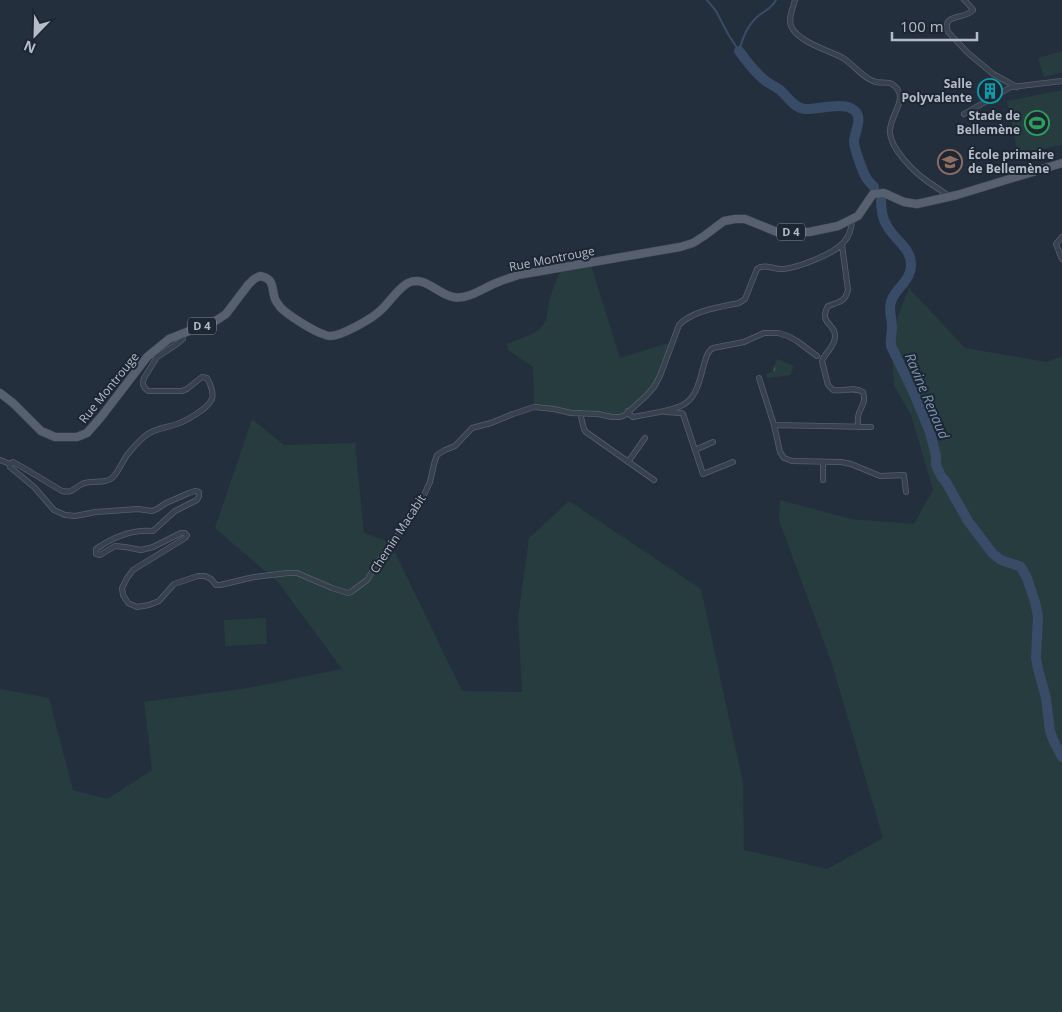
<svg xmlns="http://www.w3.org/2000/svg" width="1062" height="1012" font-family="'Open Sans',sans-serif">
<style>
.grass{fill:#263c3f}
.park{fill:url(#park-tufts)}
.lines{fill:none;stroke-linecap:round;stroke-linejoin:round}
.stream{stroke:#394c67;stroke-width:2}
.river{stroke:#394c67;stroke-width:10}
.street-casing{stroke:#565f6c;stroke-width:6}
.primary-casing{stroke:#414a57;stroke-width:9}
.street{stroke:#38414e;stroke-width:4.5}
.primary{stroke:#56606e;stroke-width:8}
.labels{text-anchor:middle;stroke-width:4;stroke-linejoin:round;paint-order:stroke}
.shield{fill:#1d2633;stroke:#878f9c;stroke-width:1}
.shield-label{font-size:11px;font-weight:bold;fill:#b4bcc9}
.poi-label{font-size:12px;font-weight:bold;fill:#b4bcc9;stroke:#1d2633;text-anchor:end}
.street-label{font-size:12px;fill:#b4bcc9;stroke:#1d2633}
.water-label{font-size:14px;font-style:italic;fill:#7c92b1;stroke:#1d2633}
</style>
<defs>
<pattern id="park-tufts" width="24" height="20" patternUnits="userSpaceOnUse" patternTransform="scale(1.25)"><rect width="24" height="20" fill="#263c3f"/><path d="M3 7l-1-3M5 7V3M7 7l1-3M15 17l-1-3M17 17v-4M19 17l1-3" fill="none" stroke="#435659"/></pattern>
</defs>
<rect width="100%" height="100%" fill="#242f3e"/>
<!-- grass -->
<path class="grass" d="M 1062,51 L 1062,72 L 1044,77 L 1038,58 Z
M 1062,90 L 1062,145 L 1018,154 L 1007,101 Z
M 590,262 L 620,358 L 671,342 L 654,387 L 620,417 L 571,413 L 534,405 L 533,367 L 508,350 L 507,344 L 532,334 L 540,329 L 546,321 L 550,297 L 561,268 Z
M 909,288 L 965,348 L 1047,362 L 1062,356 L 1062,1012 L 0,1012 L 0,689 L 49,698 L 73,790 L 107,799 L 152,770 L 144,702 L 248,688 L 342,669 L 278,582 L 215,528 L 252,419 L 284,445 L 355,443 L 364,533 L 390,542 L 462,691 L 522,692 L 518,618 L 529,538 L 569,501 L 701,589 L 743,783 L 744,850 L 827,869 L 883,838 L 832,664 L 779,520 L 780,500 L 851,519 L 914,524 L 933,490 L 911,415 L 894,385 L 892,357 L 898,316 Z
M 266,618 L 267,644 L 225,646 L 224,620 Z"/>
<!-- park -->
<path class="park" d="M 777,359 L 794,366 L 790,375 L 767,378 L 766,374 L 772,372 Z"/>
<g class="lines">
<!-- stream -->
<path class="stream" d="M 707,0 L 716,11 L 728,34 L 739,51
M 739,51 C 743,37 747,26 758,16 C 766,10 771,9 776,0"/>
<!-- river -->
<path class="river" d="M 739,51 C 747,62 756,74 767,82 C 772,85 776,87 780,90 C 788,97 794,108 805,109 C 817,110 843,101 854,110 C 864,118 854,132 854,142 C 854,148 863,173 867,179 C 869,182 872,185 874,187
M 881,200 C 881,209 882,218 887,226 C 894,239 911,248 911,264 C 912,278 899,286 893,297 C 887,308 892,316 892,327 C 892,333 890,339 891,346 L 913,391 L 930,432 L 936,456 L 936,465 L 941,476 L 946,482 L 968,521 L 993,554 L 1001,560 L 1019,566 L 1021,567 L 1027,578 L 1035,602 L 1038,616 L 1036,658 L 1038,669 L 1046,698 L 1050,731 L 1054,742 L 1062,757"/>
<defs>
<path id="street" d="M 795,0 C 793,8 788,18 791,26 C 798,42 828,50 843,58 C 854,65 861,76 873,81 C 879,84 887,81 892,84 C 912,97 888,116 890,133 C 891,149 914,172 927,181 C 934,186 942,191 949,196
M 964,0 L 971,7 L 973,10 C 965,20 941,13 948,32 L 968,53 L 993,74 L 1017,87
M 964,114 L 1011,87 L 1062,81
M 1062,237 L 1056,244 L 1062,259
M 842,245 L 848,290 C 845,302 839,302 828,306 C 818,324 836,323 835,337 C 835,346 825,353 822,361 L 828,385 L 833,390 C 844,392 853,386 863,392 C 866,403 862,405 859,413 C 857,418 858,423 858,427
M 759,378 L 774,425 L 780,452 L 784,458 L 792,461 L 841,462 L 851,464 L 880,476 L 904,475 L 906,492
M 628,411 L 630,415 L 633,417 C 646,414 676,411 686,403 C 704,390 701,354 713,348 L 744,342 L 764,333 L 778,333 L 788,336 L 797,341 L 817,356
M 666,412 L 681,413 L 683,414 L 703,474 L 733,462
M 580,413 L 584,429 L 586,432 L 654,480
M 774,425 L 871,427
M 695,450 L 713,442
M 0,460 L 10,464 L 13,462 L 22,467 L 62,491 C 73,493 73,489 82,484 C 91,480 106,484 112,478 C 118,473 122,462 127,455 C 132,449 139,441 145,436 C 153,429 164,428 174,425 C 184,422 207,410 212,399 C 214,393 210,383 207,378 L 202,377 L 187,389 L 182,391 L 148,391 C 143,387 142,384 144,378 L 157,357 L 177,344 L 183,339 L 182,335
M 628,462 L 645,438
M 10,464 L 10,467 L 34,487 L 54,510 L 65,515 L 75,516 L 96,512 L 138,509 L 152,511 L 157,509 L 166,503 L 189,493 L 195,491 L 199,492 L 199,496 L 197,500 L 175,511 L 153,531 C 132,529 113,537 96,549 L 96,554 L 100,555 L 115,546 L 125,547 L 141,550 L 153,547 L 181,533 L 185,533 L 187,535 L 185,538 L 133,570 L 127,578 L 122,588 L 123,595 L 128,603 L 137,607 L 149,605 L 159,601 L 174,584 L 198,576 L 205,576 L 211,579 L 216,585 L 220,585 L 254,577 L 288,573 L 297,573 L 332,588 L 348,593 L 351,592 L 367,580 L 384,553 L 417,510 L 430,482 L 434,464 L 437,455 L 445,450 L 455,446 L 472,428 L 491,423 L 513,414 L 534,407 L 554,409 L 571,413 L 598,414 L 612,417 L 620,417 L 625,415 L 646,396 L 654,387 L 660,376 L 679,325 C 691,311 720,307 739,303 L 745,299 L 757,269 C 765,263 774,270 783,269 C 797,268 834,254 843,243 C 849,237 852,227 852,218
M 823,480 L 823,462"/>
<path id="primary" d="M 0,393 L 13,403 L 41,431 L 55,437 L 77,437 L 87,433 L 101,417 L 147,357 L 169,339 L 217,320 L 226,314 L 248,285 L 254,279 L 260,276 C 275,279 271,287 275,299 C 276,302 279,305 281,308 C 288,315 313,331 323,334 C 325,335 328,336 330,336 C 342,336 373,318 381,310 C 390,302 397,289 408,283 C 425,275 437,294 453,297 C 468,300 483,288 496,283 C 503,280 510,278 518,275 L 680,247 L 693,243 L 704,236 L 724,221 L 735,219 L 745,219 L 777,232 L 809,232 L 838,226 L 858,216 L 873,194 L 884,193 L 904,202 L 917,204 L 957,195 L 1062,163"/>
</defs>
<!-- street casing -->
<use href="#street" class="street-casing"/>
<!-- primary casing -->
<use href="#primary" class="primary-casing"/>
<!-- street -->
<use href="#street" class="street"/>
<!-- primary -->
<use href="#primary" class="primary"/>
</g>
<!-- icons -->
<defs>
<symbol id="building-ring" viewBox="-11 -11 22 22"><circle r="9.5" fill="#1d2633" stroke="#0f9aa8" stroke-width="1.5"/><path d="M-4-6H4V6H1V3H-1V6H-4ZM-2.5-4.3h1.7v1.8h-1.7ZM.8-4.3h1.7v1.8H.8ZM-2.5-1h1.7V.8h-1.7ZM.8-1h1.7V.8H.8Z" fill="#0f9aa8"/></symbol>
<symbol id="stadium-ring" viewBox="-11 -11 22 22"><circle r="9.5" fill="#1d2633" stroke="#2e9e5b" stroke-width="1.5"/><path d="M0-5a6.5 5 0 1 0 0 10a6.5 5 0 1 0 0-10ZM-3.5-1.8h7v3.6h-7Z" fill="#2e9e5b"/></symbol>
<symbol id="school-ring" viewBox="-11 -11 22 22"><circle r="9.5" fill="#1d2633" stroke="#8d6e63" stroke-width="1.5"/><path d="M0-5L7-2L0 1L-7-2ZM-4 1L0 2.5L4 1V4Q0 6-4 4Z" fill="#8d6e63"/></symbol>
</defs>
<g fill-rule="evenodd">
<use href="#building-ring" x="976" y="77" width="28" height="28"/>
<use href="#stadium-ring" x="1023" y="109" width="28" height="28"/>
<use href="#school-ring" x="936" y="148" width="28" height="28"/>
</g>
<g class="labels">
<!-- shield labels -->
<g class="shield">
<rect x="777" y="223.5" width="28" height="17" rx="4"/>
<rect x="188" y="317.5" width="28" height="17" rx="4"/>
</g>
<g class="shield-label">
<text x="791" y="236">D 4</text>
<text x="202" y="330">D 4</text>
</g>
<!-- poi labels -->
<g class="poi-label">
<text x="972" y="88">Salle<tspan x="972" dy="14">Polyvalente</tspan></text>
<text x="1020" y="120">Stade de<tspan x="1020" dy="14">Bellemène</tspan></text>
<text x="968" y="159" text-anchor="start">École primaire<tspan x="968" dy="14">de Bellemène</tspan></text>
</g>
<!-- street labels -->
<g class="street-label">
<text transform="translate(552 259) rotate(-11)" y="4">Rue Montrouge</text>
<text transform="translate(109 388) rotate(-51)" y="4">Rue Montrouge</text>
<text transform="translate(398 534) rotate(-57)" y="4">Chemin Macabit</text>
</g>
<!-- water labels -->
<g class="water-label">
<text transform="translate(927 396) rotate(67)" y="5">Ravine Renaud</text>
</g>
</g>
<!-- north arrow -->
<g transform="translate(35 35) rotate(203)" stroke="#1d2633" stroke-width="4" paint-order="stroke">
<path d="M0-4L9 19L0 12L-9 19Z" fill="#b4bcc9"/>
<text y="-8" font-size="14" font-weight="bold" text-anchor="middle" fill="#b4bcc9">N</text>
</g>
<!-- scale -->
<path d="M892 32v8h85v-8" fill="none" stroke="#b4bcc9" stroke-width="2.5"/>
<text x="900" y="32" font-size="15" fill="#b4bcc9" stroke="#1d2633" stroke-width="4" paint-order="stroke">100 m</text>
</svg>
